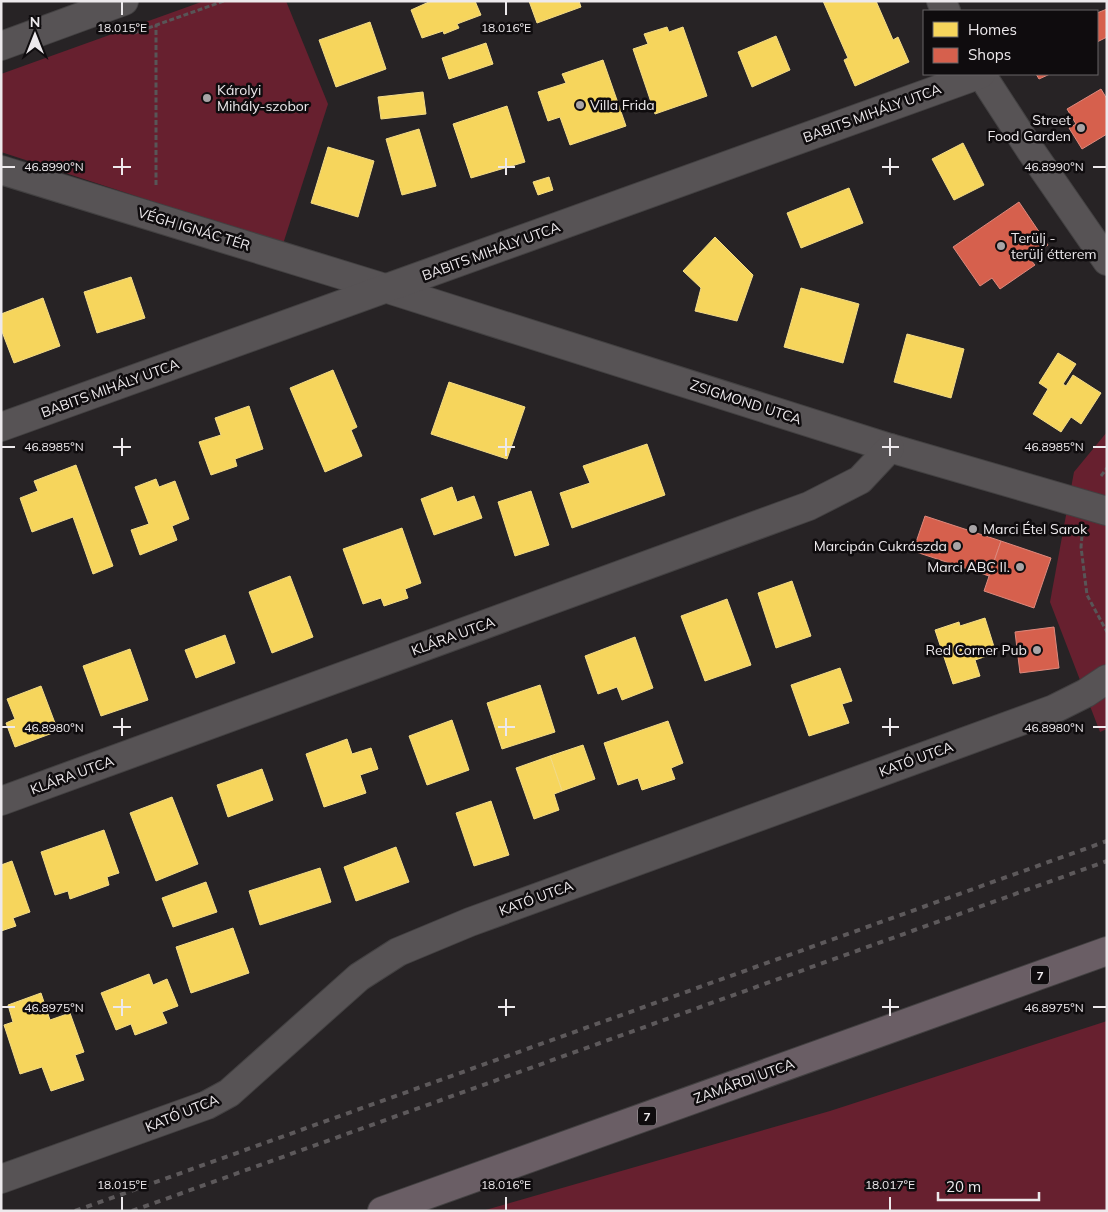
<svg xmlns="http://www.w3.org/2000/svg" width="1108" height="1212" font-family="Mulish,sans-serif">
  <rect width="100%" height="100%" fill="#272325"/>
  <g fill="#67202f">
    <polygon points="204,1 286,1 328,104 283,244 1,152 1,74"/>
    <polygon points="1107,432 1107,729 1100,732 1050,602 1074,472"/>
    <polygon points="1107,1021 1107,1211 482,1211 830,1111"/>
  </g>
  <g fill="#f6d55c" stroke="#f3db87">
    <polygon points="431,1 475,1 481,15 457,24 459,28 444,34 443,31 422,38 411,10"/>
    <polygon points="529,1 579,1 581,7 537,23"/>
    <polygon points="823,1 876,1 893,40 898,37 909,62 855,86 844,60 848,58"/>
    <polygon points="370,22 386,69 336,87 319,40"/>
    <polygon points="667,27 669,32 683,27 707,96 655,114 633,49 648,44 644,34"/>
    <polygon points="776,36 790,70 752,87 738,52"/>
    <polygon points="486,43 493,64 449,79 442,58"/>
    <polygon points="603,60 626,126 570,145 560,117 548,121 538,92 566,83 562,74"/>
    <polygon points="423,92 426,114 381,119 378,97"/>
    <polygon points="507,106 525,162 471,178 453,124"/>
    <polygon points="419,129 436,186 402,195 386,139"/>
    <polygon points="963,143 984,185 954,200 932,159"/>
    <polygon points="328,147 374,161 358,217 311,203"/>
    <polygon points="549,177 553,190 538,195 533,182"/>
    <polygon points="849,188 863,223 801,248 787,213"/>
    <polygon points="715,237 753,275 737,321 695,311 701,288 683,271"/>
    <polygon points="131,277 145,318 97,333 84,292"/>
    <polygon points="801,288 859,304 843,363 784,347"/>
    <polygon points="43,298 60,346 14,363 1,329 1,314"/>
    <polygon points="907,334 964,349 951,398 894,382"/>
    <polygon points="1058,353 1076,364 1063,384 1066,386 1073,375 1101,393 1081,424 1071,417 1061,432 1033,414 1048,389 1039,383"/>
    <polygon points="333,370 357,427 351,430 362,456 325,472 290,388"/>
    <polygon points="449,382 525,407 507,459 431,434"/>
    <polygon points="249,406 263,449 235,459 237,466 211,475 199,442 221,435 215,418"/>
    <polygon points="647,444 665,495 572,528 560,493 590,483 583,466"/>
    <polygon points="76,465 113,566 93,574 73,517 32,532 20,498 38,491 34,481"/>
    <polygon points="156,479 159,487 175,481 189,519 172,526 177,540 140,555 131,530 149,524 135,487"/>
    <polygon points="452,487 457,502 474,496 482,518 434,535 421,499"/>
    <polygon points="531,491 549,545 515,556 498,502"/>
    <polygon points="402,528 421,583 405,589 408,598 384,606 381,598 363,604 343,549"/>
    <polygon points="290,576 313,637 272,653 249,592"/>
    <polygon points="792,581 811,636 776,648 758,593"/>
    <polygon points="727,599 751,665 705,681 681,616"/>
    <polygon points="985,618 996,653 975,660 980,676 953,684 935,630 959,622 960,626"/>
    <polygon points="225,635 235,663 196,678 185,650"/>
    <polygon points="635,637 653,688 622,700 617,687 598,694 585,656"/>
    <polygon points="130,649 148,700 101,716 83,666"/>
    <polygon points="840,668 852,701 842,704 849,723 809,736 791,685"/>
    <polygon points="540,685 555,732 502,749 487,703"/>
    <polygon points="41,686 58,731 15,747 6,723 15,719 7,699"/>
    <polygon points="452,720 469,770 427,785 409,736"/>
    <polygon points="668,721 683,763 671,768 675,779 642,790 638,778 618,785 604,743"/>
    <polygon points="347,739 352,754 371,748 378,769 360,775 366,793 324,807 306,754"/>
    <polygon points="583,745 595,779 562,791 550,756"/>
    <polygon points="550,756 562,791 554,794 559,810 534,819 516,768"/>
    <polygon points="262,769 273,800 228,817 217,785"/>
    <polygon points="172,797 198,864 156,881 130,813"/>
    <polygon points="491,801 509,855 474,866 456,813"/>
    <polygon points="104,830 119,873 107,877 109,885 70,899 68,891 55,895 41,852"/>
    <polygon points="396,847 409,882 356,901 344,867"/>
    <polygon points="12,861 30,912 13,918 16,926 1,931 1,865"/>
    <polygon points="320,868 331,902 260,925 249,891"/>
    <polygon points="206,882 217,912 173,927 162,898"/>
    <polygon points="233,928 249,973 191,993 176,947"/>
    <polygon points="149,974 153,985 167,979 178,1006 162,1012 167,1023 135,1035 131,1024 116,1030 101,993"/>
    <polygon points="41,993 50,1020 70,1013 84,1052 75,1055 84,1080 51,1091 42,1067 20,1074 4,1025 13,1022 8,1005"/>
  </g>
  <g fill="#d6604d" stroke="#dd897d">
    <polygon points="1107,9 1107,37 1097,42 1097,13"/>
    <polygon points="1036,74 1050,74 1039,79"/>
    <polygon points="1101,89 1107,99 1107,134 1082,149 1069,128 1076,124 1067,109"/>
    <polygon points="1019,202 1048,245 1029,258 1035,265 1000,289 992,278 980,286 953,247"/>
    <polygon points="925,516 1001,541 989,576 913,551"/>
    <polygon points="1001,541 1051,558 1034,608 984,591"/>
    <polygon points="1054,627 1059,668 1020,673 1015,632"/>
  </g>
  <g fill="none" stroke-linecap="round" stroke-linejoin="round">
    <g stroke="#434142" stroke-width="30">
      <g id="street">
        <polyline points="941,1 946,11"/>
        <polyline points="1,46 124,1"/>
        <polyline points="981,74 1031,151 1107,261"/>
        <polyline points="1,170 388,289 890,448 1107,511"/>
        <polyline points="1,427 981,74"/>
        <polyline points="1,801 809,506 860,480 890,448"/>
        <polyline points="1,1179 207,1105 229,1093 359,977 398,952 470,922 1054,709 1086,693 1107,679"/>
      </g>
    </g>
    <g stroke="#434142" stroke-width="30">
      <polyline id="primary" points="382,1211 1107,951"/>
    </g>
    <g stroke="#585557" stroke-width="3" stroke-dasharray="5 2.5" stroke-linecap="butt">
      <polyline points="134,33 224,1"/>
      <polyline points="156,185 156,25"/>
      <polyline points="1101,476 1107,468"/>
      <polyline points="1082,536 1081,547 1087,595 1107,632"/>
    </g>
    <use href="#street" stroke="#575355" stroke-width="28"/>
    <use href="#primary" stroke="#6a5e65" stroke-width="28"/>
    <g stroke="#5d595b" stroke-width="4" stroke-dasharray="6 6" stroke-linecap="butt">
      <polyline points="75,1211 1107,841"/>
      <polyline points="132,1211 1107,861"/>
    </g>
  </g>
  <path fill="none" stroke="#ede9ec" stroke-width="2" d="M122 2V15M506 2V15M122 158V175M506 158V175M890 158V175M2 167H15M113 167H131M498 167H515M882 167H899M1093 167H1106M122 438V456M506 438V456M890 438V456M2 447H15M113 447H131M498 447H515M882 447H899M1093 447H1106M122 718V736M506 718V736M890 718V736M2 727H15M113 727H131M498 727H515M882 727H899M1093 727H1106M122 999V1016M506 999V1016M890 999V1016M2 1007H15M113 1007H131M498 1007H515M882 1007H899M1093 1007H1106M122 1197V1210M506 1197V1210M890 1197V1210"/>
  <g fill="#a8a4a6" stroke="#0f0c0e" stroke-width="2">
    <circle cx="207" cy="98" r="5"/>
    <circle cx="580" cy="105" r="5"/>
    <circle cx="1081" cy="128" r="5"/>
    <circle cx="1001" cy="246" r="5"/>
    <circle cx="973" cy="529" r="5"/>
    <circle cx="957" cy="546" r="5"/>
    <circle cx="1020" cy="567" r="5"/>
    <circle cx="1037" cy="650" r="5"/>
  </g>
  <g text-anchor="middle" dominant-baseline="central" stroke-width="5" stroke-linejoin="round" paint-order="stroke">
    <g fill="#0f0c0e" stroke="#aaa7a9" stroke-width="1">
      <rect x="1031" y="965.5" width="18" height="19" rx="4"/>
      <rect x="638" y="1106.5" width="18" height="19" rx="4"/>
    </g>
    <g font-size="12" font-weight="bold" fill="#ede9ec">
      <text x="1040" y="975">7</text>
      <text x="647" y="1116">7</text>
    </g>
    <g font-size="14" fill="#ede9ec" stroke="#0f0c0e" text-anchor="start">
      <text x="217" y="90">Károlyi<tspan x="217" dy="16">Mihály-szobor</tspan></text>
      <text x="590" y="105">Villa Frida</text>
      <text x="1071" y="120" text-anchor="end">Street<tspan x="1071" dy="16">Food Garden</tspan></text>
      <text x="1011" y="238">Terülj -<tspan x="1011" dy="16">terülj étterem</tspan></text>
      <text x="983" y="529">Marci Étel Sarok</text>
      <text x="947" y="546" text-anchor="end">Marcipán Cukrászda</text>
      <text x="1010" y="567" text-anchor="end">Marci ABC II.</text>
      <text x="1027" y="650" text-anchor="end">Red Corner Pub</text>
    </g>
    <g font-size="14" fill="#ede9ec" stroke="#0f0c0e">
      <text transform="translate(872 113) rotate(-20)">BABITS MIHÁLY UTCA</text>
      <text transform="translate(194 229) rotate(17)">VÉGH IGNÁC TÉR</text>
      <text transform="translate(491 251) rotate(-20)">BABITS MIHÁLY UTCA</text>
      <text transform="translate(110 388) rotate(-20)">BABITS MIHÁLY UTCA</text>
      <text transform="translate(746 402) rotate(18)">ZSIGMOND UTCA</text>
      <text transform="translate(453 636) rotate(-20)">KLÁRA UTCA</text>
      <text transform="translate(916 759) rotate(-20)">KATÓ UTCA</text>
      <text transform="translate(72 775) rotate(-20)">KLÁRA UTCA</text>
      <text transform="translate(536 898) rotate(-20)">KATÓ UTCA</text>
      <text transform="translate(744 1081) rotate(-20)">ZAMÁRDI UTCA</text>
      <text transform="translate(182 1113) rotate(-22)">KATÓ UTCA</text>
    </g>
  </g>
  <g font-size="12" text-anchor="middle" fill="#ede9ec" stroke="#0f0c0e" stroke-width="5" stroke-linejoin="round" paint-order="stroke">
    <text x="122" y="32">18.015°E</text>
    <text x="506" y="32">18.016°E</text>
    <text x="54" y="171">46.8990°N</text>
    <text x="1054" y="171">46.8990°N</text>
    <text x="54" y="451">46.8985°N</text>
    <text x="1054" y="451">46.8985°N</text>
    <text x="54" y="732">46.8980°N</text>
    <text x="1054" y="732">46.8980°N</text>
    <text x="54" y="1012">46.8975°N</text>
    <text x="1054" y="1012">46.8975°N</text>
    <text x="122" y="1189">18.015°E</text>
    <text x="506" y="1189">18.016°E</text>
    <text x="890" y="1189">18.017°E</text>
  </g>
  <rect width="1108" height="1212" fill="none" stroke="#ede9ec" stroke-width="5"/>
  <rect x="923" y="10" width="175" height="65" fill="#0f0c0e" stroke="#686467"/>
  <rect x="933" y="22" width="25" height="15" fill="#f6d55c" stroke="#686467"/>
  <text x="968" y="35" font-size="15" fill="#ede9ec">Homes</text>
  <rect x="933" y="48" width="25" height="15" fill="#d6604d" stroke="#686467"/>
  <text x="968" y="60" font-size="15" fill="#ede9ec">Shops</text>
  <g transform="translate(35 35)" stroke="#0f0c0e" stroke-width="4" paint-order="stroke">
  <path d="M0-4L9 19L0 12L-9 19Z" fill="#ede9ec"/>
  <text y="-8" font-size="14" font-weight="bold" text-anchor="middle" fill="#ede9ec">N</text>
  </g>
  <path d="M938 1192v8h101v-8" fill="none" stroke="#ede9ec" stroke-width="2.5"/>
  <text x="946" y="1192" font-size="15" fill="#ede9ec" stroke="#0f0c0e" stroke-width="4" paint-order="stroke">20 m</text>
</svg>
